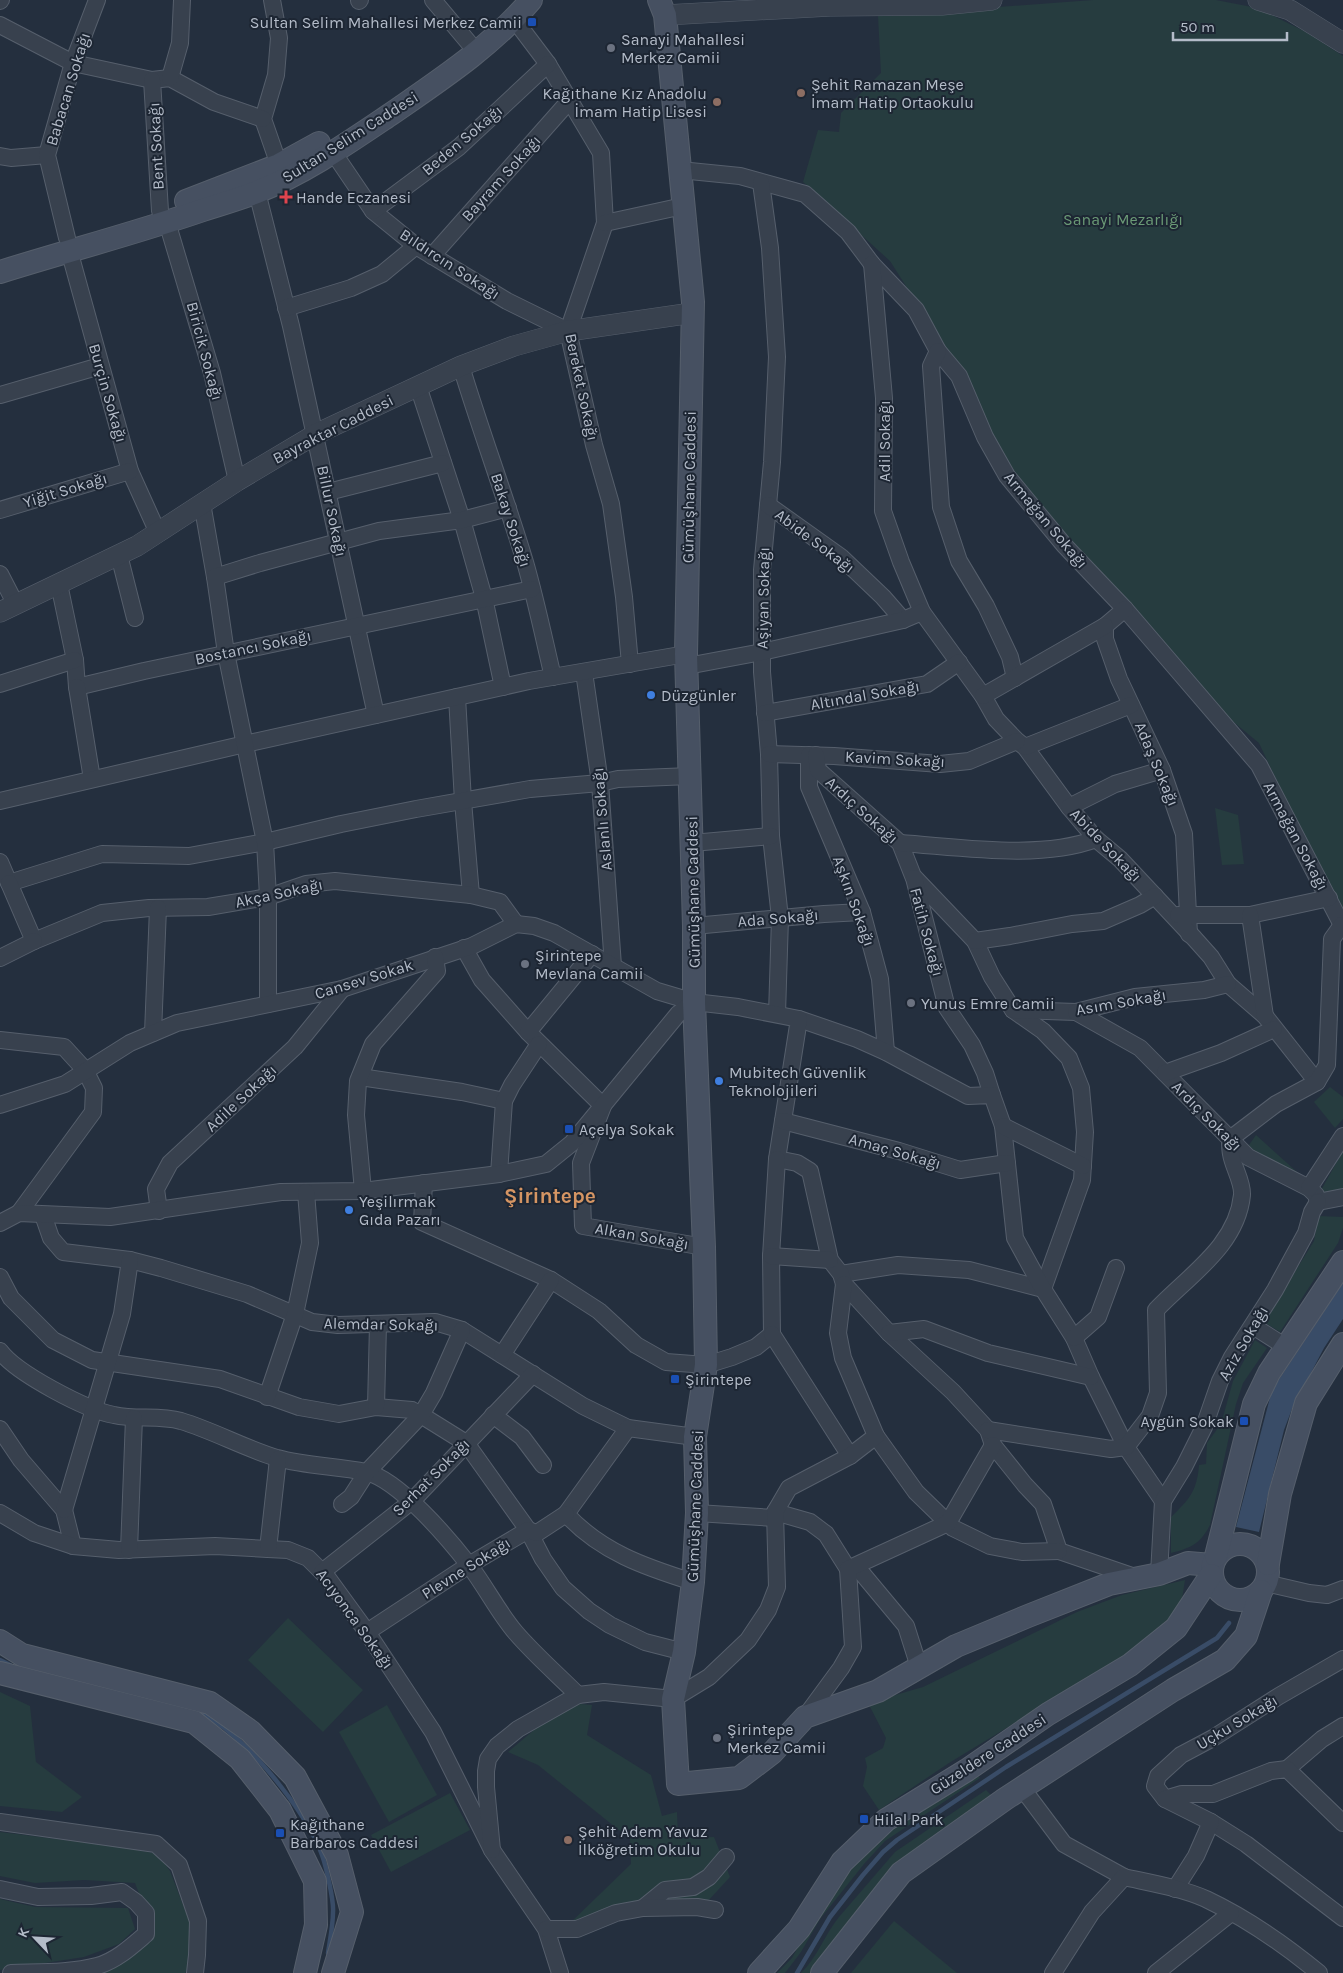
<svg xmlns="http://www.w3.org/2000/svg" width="1343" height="1973" font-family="Karla,sans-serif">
  <rect width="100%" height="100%" fill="#242f3e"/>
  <g fill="#263c3f">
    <polygon points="1093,0 1216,0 1257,8 1306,32 1343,56 1343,922 1259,743 1225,715 1006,476 948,352 890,261 803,182 818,130 839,132 841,113 881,73 878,16"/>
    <polygon points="1215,808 1238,815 1244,864 1222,865"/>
    <polygon points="1330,1087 1343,1097 1343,1119 1335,1128 1314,1102"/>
    <polygon points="1256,1135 1297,1172 1294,1176 1251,1150 1249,1145"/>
    <polygon points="1343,1151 1343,1191 1326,1194 1320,1192"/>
    <polygon points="1318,1216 1343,1217 1343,1228 1338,1243 1280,1332 1264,1322 1314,1241"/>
    <path d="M1255 1340 1267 1348 1243 1383 1236 1404 1210 1525C1200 1544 1191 1548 1171 1553V1517C1189 1500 1197 1491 1199 1465L1206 1464 1207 1443 1221 1424 1233 1381Z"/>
    <polygon points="1185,1580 1182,1599 1173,1616 1144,1644 949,1763 879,1810 863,1786 867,1767 865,1758 883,1748 886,1738 868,1703 923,1687 1077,1612 1122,1595"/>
    <polygon points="288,1618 363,1690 323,1732 248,1660"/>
    <polygon points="0,1692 30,1706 36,1762 82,1797 62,1812 0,1806"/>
    <polygon points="581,1704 592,1705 587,1735 651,1775 662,1816 677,1812 678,1838 714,1837 730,1877 706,1903 567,1926 631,1864 630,1839 538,1765 508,1752 560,1708 569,1705"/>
    <polygon points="387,1705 437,1795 389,1822 339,1732"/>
    <polygon points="975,1772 980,1778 885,1841 864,1864 820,1919 801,1952 785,1973 777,1973 792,1958 823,1902 836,1884 879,1837"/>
    <path d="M986 1790 991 1795 924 1842 898 1864 813 1970 810 1973H801C817 1958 825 1934 839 1917L895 1852Z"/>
    <polygon points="450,1793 470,1830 391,1872 371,1835"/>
    <polygon points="0,1832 122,1847 158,1854 170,1871 190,1923 188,1968 185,1973 76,1973 153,1931 135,1883 84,1880 35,1883 0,1876"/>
    <polygon points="0,1899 35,1907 128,1908 135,1929 119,1944 84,1957 0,1970"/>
    <polygon points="894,1921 957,1973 851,1973"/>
  </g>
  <polygon fill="#394c67" points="1343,1283 1343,1319 1324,1348 1292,1409 1284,1430 1259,1532 1236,1527 1272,1390"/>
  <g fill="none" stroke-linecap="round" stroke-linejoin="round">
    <g stroke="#394c67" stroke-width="4.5">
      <polyline points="0,1660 10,1665"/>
      <path d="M199 1713C241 1729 308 1813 322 1855 326 1866 334 1901 333 1912 333 1925 330 1940 328 1953"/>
      <polyline points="797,1973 830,1917 863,1875 883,1852 897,1840 1006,1767 1217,1638 1229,1623"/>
    </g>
    <g stroke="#565f6c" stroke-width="18">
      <g id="minor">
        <polyline points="272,0 279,38 276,75 263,119 279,165"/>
        <polyline points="433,0 469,43"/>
        <polyline points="0,1 1,0"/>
        <polyline points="359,1 360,0"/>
        <polyline points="514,19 548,64 601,153 605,223 568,331 594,445 611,504 624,597 630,664"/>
        <polyline points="0,25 73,63 152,80 170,78 214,102 263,119"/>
        <polyline points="170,78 180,43 182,0"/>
        <polyline points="152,80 160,211"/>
        <polyline points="333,152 373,211 416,246 507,301 568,331"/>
        <polyline points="0,156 11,158 47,155"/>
        <polyline points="680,170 740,176 805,194 848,232 872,264 916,310 938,351 959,376 985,437 1007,476 1064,545 1125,609 1259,765 1343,927"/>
        <polyline points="761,183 770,248 777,357 772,462 762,570 762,672 769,754 771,836 780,918 777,1014"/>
        <polyline points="257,192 291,326 376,715"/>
        <polyline points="373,211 459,147 548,64"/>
        <polyline points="167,222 212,373 237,481"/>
        <polyline points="605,223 683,206"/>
        <polyline points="67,238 47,155 73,63 97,0"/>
        <polyline points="69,250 130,471 158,533"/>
        <polyline points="432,256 570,100"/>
        <polyline points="872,264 884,398 883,511 901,562 922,612"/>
        <polyline points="286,308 351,288 382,274 416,246"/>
        <polyline points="938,351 931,366 941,507 959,561 986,606 1010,657 1015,678"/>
        <path d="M461 366C481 432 505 496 525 562 536 600 544 639 553 677"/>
        <polyline points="418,386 462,520 484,598 503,687"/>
        <polyline points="0,395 100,366"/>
        <polyline points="328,492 443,463"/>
        <polyline points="202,503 215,577"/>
        <polyline points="768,505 841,557 883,597 903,620"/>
        <polyline points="0,510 130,471"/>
        <polyline points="119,555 135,618"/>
        <polyline points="0,574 16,605"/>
        <polyline points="59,584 75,660 77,687 144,671 532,589"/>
        <polyline points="1125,609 1105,626 1105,639 1119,679 1162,770 1184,834 1189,934"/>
        <polyline points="687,666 762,652 903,620 922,612 983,696 996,719 1017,741 1025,747 1069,807 1096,839 1120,859 1194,938 1211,957 1228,984 1265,1016 1317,1082"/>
        <polyline points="584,672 600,783 613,966"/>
        <polyline points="0,684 75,660"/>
        <polyline points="77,687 92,779"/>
        <polyline points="983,696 1105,626"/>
        <polyline points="457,697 463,801 471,895"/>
        <polyline points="765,713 927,684 959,662"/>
        <polyline points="1025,747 1131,705"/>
        <polyline points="769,754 834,756 940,764 969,761 1017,741"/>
        <polyline points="809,755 809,787 862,912 880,979 886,1052"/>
        <polyline points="816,755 818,770 900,843 913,876 975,941 992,977 1013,1010 1043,1031 1069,1058 1081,1088 1085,1132 1082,1180 1043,1289 969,1270 898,1265 841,1274"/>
        <polyline points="0,801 245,744 529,681 686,654"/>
        <polyline points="1069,807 1115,784 1162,770"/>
        <polyline points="692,843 771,836"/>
        <path d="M900 843C960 847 1040 860 1096 839"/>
        <polyline points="0,862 9,883 102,854 189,856 265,842 341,824 416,809 530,789 600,783 618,779 690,776"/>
        <polyline points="914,878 947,1008 972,1045 985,1073 992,1095"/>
        <polyline points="9,883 34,941 102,913 149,908 208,907 268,897 306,884 335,881 471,895 500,902 516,924"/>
        <polyline points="1178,915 1250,915 1329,898"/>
        <polyline points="1250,915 1265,1016"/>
        <polyline points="694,926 824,914 862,912"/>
        <polyline points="975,941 1010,936 1072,924 1103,921 1140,905 1155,896"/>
        <polyline points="464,948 482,980 528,1032 603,1106 581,1163 583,1226 704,1247"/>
        <polyline points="0,958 34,941"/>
        <polyline points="268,1004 268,897 265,842 226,653 215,577 260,563 379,531 462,520 508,508"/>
        <polyline points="1013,1010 1076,1012 1135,997 1204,990 1228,984"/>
        <polyline points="1076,1012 1140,1048 1248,1157 1309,1188 1316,1195 1318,1202"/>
        <polyline points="799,1019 857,1039 886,1052 968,1096 992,1095 1003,1126 1015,1238 1043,1289 1074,1338 1091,1377 1126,1447 1163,1501"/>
        <polyline points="528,1032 592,954"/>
        <polyline points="153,1033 158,908"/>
        <polyline points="0,1040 64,1047 85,1070 94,1088 93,1112 19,1213"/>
        <polyline points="1165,1073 1221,1053 1274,1029"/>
        <polyline points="360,1077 462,1092 504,1101"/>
        <polyline points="0,1105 65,1084 130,1043 177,1023 342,989 472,946 516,924 534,926 554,933 657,991 694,1002 738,1007 799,1019 777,1159 797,1163 810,1171 830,1260 841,1274 844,1284 889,1333 953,1392 988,1430 993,1445 1025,1485 1043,1504 1059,1551 1138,1578"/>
        <polyline points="783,1121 899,1151 960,1170 1007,1163"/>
        <polyline points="1003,1126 1083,1166"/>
        <polyline points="499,1174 504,1101 512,1085 539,1044"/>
        <polyline points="424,1183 422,1222 551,1280 599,1311 636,1345 666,1362 706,1365 732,1357 756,1347 772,1334 771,1256 777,1159"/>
        <polyline points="1309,1188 1343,1136"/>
        <polyline points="363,1191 356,1115 358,1081 373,1044 437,971 435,957"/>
        <polyline points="1318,1202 1343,1197"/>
        <polyline points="159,1211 156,1189 170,1163 295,1047 342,989"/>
        <polyline points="43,1215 51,1238 63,1252 130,1260 161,1268 247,1294 312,1322 338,1325 435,1322 462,1330 583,1406 628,1428 695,1437"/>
        <polyline points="0,1223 19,1213 110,1217 281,1192 363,1191 499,1174 546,1164 572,1143 678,1014 694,1002"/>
        <polyline points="771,1256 830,1260"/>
        <polyline points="0,1277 11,1298 53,1340 92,1360 220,1379 299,1407 339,1414 376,1407 412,1410 421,1415 466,1443 528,1530 543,1559 563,1588 589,1611 610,1625 645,1642 684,1652"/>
        <polyline points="1253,1326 1286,1347"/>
        <polyline points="889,1333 924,1329 988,1353 1091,1377"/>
        <polyline points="772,1334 850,1456"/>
        <polyline points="1074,1338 1098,1317 1116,1268"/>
        <path d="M0 1351C16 1373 86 1410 114 1415 136 1420 159 1415 181 1421 214 1431 244 1448 277 1458 306 1466 337 1466 366 1472 399 1480 448 1538 469 1565 486 1587 498 1612 516 1633 535 1655 558 1675 578 1695"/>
        <polyline points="502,1355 551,1280"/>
        <polyline points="267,1397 295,1314 310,1243 306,1192"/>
        <polyline points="376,1407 378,1324"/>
        <polyline points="493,1415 522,1437 543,1465"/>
        <path d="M628 1428 566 1514C601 1552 645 1567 693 1582"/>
        <polyline points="0,1429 21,1460 64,1510 73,1546"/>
        <path d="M988 1430 1111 1449 1126 1447 1150 1416 1158 1393 1156 1310C1188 1276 1237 1246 1242 1195 1243 1182 1233 1167 1231 1154 1230 1149 1230 1144 1230 1139L1276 1104 1317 1082 1327 1065 1332 939 1342 925"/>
        <polyline points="876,1436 916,1492 953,1528 990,1546 1022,1552 1059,1551"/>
        <polyline points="342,1504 351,1497 367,1472 421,1415 434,1393 462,1330"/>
        <polyline points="64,1510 122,1314 130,1260"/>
        <polyline points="775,1512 810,1522 826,1534 848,1569"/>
        <polyline points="0,1513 34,1533 73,1546 119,1550 215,1546 268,1549 288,1550 308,1558 327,1577 367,1632 433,1732 492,1850 546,1929 560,1973"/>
        <polyline points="697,1513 775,1518"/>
        <polyline points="268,1549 278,1459"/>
        <polyline points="129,1550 134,1418"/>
        <polyline points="856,1566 906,1626 919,1667"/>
        <polyline points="322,1572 412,1501 533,1374"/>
        <polyline points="1159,1574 1163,1501 1184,1467 1204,1427 1220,1381 1232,1357 1275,1290 1306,1233 1312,1212 1318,1202"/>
        <polyline points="1266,1583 1309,1593 1327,1595 1343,1589"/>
        <polyline points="367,1632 469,1565 528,1530 537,1533 566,1514"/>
        <polyline points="805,1717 841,1668 853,1647 848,1569 948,1523 993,1445"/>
        <polyline points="1287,1769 1322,1739 1343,1726"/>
        <polyline points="1022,1788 1064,1844 1124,1877"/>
        <polyline points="1165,1799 1155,1786 1158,1776 1181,1755 1213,1738 1279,1696 1343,1659"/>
        <polyline points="0,1822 156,1844 179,1865 198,1921 197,1955 195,1973"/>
        <polyline points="1211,1822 1246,1844 1343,1918"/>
        <polyline points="492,1850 486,1787 486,1771 488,1759 497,1746 518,1729 578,1695 604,1692 673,1699 709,1677 748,1640 768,1610 777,1587 775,1512 789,1488 850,1456 876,1436 843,1358 838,1333 844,1284"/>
        <path d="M0 1889 38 1897 91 1896 122 1892 136 1902 146 1913V1934C132 1946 116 1961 97 1966 71 1973 38 1972 11 1973"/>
        <polyline points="1175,1889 1196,1856 1211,1822 1165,1799 1182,1794 1213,1794 1271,1771 1287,1769 1343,1823"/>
        <polyline points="643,1908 665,1890 693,1887 709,1877 726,1857"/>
        <polyline points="546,1929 577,1929 616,1913 643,1908 697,1907 715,1910"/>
        <path d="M1053 1973 1092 1912 1124 1877C1151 1883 1181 1888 1206 1899 1246 1918 1285 1945 1319 1973"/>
        <polyline points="1156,1973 1231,1913"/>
      </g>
    </g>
    <g stroke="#565f6c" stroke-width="21">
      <g id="tertiary">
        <polyline points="1258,0 1290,10 1343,43"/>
        <polyline points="665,15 830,6 942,5 992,0"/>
        <polyline points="0,612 137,546 237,481 316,434 461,366 514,346 568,331 692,313"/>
      </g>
    </g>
    <g stroke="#565f6c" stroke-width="24">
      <g id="secondary">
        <polyline points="659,0 665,15 693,302 686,654 694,926 694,1002 704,1247 706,1365 695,1437 697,1513 693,1582 684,1652 673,1699 678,1784 739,1778 772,1753 805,1717 878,1691 956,1646 1028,1616 1109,1584 1159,1574 1188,1563 1212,1565"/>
        <polyline points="186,201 279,165 319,143"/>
        <path d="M0 272C67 251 136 233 203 210 221 204 239 199 257 192 305 173 348 143 391 114 440 80 492 46 531 0"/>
        <circle cx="1240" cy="1572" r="28"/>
        <polyline points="1216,1556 1254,1404 1269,1373 1343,1262"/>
        <polyline points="1268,1564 1280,1494 1306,1403 1343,1344"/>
        <polyline points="0,1641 22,1655 210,1703 250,1731 295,1777 337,1855 352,1912 333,1973"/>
        <polyline points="0,1673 194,1722 240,1759 280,1810 315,1881 316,1925 305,1973"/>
        <polyline points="759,1973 799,1929 842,1862 886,1820 967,1770 1048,1714 1130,1665 1176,1628 1211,1575"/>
        <polyline points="822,1973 901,1873 1005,1799 1173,1690 1225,1660 1246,1636 1261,1591"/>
      </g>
    </g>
    <use href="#minor" stroke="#38414e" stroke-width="16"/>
    <use href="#tertiary" stroke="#38414e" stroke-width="20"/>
    <use href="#secondary" stroke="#465061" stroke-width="22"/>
  </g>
  <g fill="#1a4fb4" stroke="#1d2633" stroke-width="2">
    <rect x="527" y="17" width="10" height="10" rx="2.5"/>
    <rect x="564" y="1124" width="10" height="10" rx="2.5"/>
    <rect x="670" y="1374" width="10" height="10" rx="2.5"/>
    <rect x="1239" y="1416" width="10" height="10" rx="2.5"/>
    <rect x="859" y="1814" width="10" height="10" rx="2.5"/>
    <rect x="275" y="1828" width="10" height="10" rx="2.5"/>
  </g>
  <g fill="#6b7280" stroke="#1d2633" stroke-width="2">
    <circle cx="611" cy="48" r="5"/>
    <circle cx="525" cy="964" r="5"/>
    <circle cx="911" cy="1003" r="5"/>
    <circle cx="717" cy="1738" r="5"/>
  </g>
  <g fill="#8d6e63" stroke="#1d2633" stroke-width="2">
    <circle cx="801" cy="93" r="5"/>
    <circle cx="717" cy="102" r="5"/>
    <circle cx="568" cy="1840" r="5"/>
  </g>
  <path fill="#e0444e" stroke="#1d2633" stroke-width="2" d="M283.5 189.5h5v5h5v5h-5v5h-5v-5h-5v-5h5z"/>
  <g fill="#3f7fe0" stroke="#1d2633" stroke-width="2">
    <circle cx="651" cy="695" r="5"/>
    <circle cx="719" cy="1081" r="5"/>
    <circle cx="349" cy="1210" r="5"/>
  </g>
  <g text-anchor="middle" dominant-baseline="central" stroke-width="4" stroke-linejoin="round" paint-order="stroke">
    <g font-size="16" fill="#b4bcc9" stroke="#1d2633" text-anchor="start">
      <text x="522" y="22" text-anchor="end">Sultan Selim Mahallesi Merkez Camii</text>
      <text x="621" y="39">Sanayi Mahallesi<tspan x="621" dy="18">Merkez Camii</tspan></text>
      <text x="811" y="84">Şehit Ramazan Meşe<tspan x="811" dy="18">İmam Hatip Ortaokulu</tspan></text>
      <text x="707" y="93" text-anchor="end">Kağıthane Kız Anadolu<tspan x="707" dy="18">İmam Hatip Lisesi</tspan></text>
      <text x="296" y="197">Hande Eczanesi</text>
      <text x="661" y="695">Düzgünler</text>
      <text x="535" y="955">Şirintepe<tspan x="535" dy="18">Mevlana Camii</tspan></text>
      <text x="921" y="1003">Yunus Emre Camii</text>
      <text x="729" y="1072">Mubitech Güvenlik<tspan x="729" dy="18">Teknolojileri</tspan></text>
      <text x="579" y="1129">Açelya Sokak</text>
      <text x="359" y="1201">Yeşilırmak<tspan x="359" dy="18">Gıda Pazarı</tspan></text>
      <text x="685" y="1379">Şirintepe</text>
      <text x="1234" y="1421" text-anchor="end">Aygün Sokak</text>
      <text x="727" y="1729">Şirintepe<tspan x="727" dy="18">Merkez Camii</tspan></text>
      <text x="874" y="1819">Hilal Park</text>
      <text x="290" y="1824">Kağıthane<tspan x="290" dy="18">Barbaros Caddesi</tspan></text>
      <text x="578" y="1831">Şehit Adem Yavuz<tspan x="578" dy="18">İlköğretim Okulu</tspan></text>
    </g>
    <g font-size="16" fill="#b4bcc9" stroke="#1d2633">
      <text transform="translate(68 89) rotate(-73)">Babacan Sokağı</text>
      <text transform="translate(350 137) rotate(-32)">Sultan Selim Caddesi</text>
      <text transform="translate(462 140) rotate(-40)">Beden Sokağı</text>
      <text transform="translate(156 146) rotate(-93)">Bent Sokağı</text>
      <text transform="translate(501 178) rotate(-48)">Bayram Sokağı</text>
      <text transform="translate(450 264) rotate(33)">Bıldırcın Sokağı</text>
      <text transform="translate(205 351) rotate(75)">Biricik Sokağı</text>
      <text transform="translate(582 387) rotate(78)">Bereket Sokağı</text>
      <text transform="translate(108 393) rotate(74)">Burçin Sokağı</text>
      <text transform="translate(333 429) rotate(-27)">Bayraktar Caddesi</text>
      <text transform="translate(884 441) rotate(-90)">Adil Sokağı</text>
      <text transform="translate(689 487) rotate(-89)">Gümüşhane Caddesi</text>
      <text transform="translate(65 490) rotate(-17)">Yiğit Sokağı</text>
      <text transform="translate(332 511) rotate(78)">Billur Sokağı</text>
      <text transform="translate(511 520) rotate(72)">Bakay Sokağı</text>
      <text transform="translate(1046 520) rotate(50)">Armağan Sokağı</text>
      <text transform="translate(815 541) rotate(37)">Abide Sokağı</text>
      <text transform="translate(763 598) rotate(-89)">Aşiyan Sokağı</text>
      <text transform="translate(253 647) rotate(-12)">Bostancı Sokağı</text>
      <text transform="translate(865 695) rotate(-10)">Altındal Sokağı</text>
      <text transform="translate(895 759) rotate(3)">Kavim Sokağı</text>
      <text transform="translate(1157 764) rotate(67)">Adaş Sokağı</text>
      <text transform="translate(862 810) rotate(42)">Ardıç Sokağı</text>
      <text transform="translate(602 819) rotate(-95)">Aslanlı Sokağı</text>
      <text transform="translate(1296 836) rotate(62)">Armağan Sokağı</text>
      <text transform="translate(1106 845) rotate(46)">Abide Sokağı</text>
      <text transform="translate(693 892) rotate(-91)">Gümüşhane Caddesi</text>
      <text transform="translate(279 893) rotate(-12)">Akça Sokağı</text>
      <text transform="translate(854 901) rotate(70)">Aşkın Sokağı</text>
      <text transform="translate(778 918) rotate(-5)">Ada Sokağı</text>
      <text transform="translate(927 932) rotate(75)">Fatih Sokağı</text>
      <text transform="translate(364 979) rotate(-17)">Cansev Sokak</text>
      <text transform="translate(1121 1002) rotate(-10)">Asım Sokağı</text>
      <text transform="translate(241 1098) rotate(-43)">Adile Sokağı</text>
      <text transform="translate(1207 1116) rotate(45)">Ardıç Sokağı</text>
      <text transform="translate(895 1151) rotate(16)">Amaç Sokağı</text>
      <text transform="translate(642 1236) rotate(10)">Alkan Sokağı</text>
      <text transform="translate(381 1324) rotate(1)">Alemdar Sokağı</text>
      <text transform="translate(1243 1343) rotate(-60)">Aziz Sokağı</text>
      <text transform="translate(431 1477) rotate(-45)">Serhat Sokağı</text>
      <text transform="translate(695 1506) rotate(-88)">Gümüşhane Caddesi</text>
      <text transform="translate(466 1568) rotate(-32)">Plevne Sokağı</text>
      <text transform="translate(355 1619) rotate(54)">Acıyonca Sokağı</text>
      <text transform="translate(1237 1722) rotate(-31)">Uçku Sokağı</text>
      <text transform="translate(988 1754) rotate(-33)">Güzeldere Caddesi</text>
    </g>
    <g font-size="16" fill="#6b9a76" stroke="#1d2633">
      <text x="1123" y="219">Sanayi Mezarlığı</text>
    </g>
    <g font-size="21" font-weight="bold" fill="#d59563" stroke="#1d2633">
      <text x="550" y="1196">Şirintepe</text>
    </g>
  </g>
  <g transform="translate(35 1938) rotate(295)" stroke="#1d2633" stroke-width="4" paint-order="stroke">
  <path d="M0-4L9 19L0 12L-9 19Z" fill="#b4bcc9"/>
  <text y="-8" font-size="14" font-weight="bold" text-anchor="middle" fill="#b4bcc9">K</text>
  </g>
  <path d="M1173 32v8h114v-8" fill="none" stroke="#b4bcc9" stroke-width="2.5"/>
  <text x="1180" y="32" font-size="15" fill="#b4bcc9" stroke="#1d2633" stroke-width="4" paint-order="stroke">50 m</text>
</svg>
